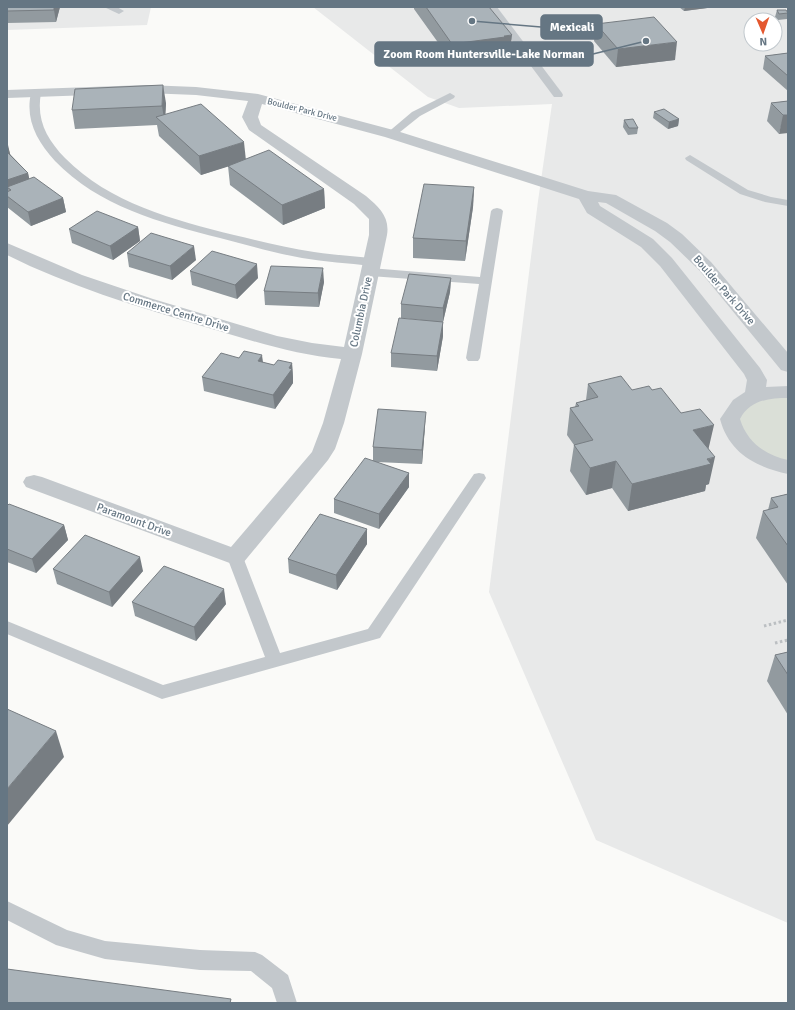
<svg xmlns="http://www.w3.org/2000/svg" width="795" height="1010" font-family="Signika,sans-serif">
  <rect width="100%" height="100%" fill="#fafaf8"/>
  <g fill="#e8e9e9" fill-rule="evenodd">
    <polygon points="7,7 151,7 147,25 7,30"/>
    <path d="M313 7H788V923L596 840 489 592 538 201 552 104 459 108 428 97ZM751 20H775V44H751Z"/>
  </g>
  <polygon fill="#dadfd7" points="788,392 788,467 749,451 733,413 741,402"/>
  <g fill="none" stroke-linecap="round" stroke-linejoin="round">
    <g stroke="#bbbfc2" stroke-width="3" stroke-dasharray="2.5 2.5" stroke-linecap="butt">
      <polyline points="764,626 788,620"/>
      <polyline points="775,643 788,640"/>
    </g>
    <g fill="#c3c8cc" fill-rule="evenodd">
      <polygon points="104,7 117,7 124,11 119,14"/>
      <polygon points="487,7 497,7 562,93 563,95 562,97 554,97"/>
      <path d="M36 90 41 93C36 120 47 139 65 158 109 203 174 220 234 235 260 241 287 248 314 252 333 255 352 256 371 258L375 259 377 262 375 265 371 266C348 263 325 262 302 258 274 253 247 245 220 238 161 223 98 206 55 161 37 141 25 120 31 93Z"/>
      <polygon points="450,93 455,96 454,98 420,116 395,136 391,137 386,134 412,112"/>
      <polygon points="690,155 748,190 771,197 788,200 788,206 765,202 740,194 686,160 685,158"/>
      <polygon points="497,208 501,209 503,211 480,358 478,361 468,361 466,358 479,284 370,276 366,275 364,272 366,269 370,268 480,277 491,211 493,209"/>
      <polygon points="479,473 484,474 486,478 380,638 162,699 7,634 7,621 163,685 265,657 227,557 229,553 235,551 241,553 243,557 280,653 368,629 474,474"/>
      <polygon points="7,901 67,930 105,941 200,950 255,952 262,955 288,975 297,1003 277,1003 272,988 251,971 200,970 105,959 56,945 7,920"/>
    </g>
    <path fill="#c3c8cc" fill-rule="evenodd" d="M146 85 196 87 258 94 397 131 588 191 616 195 667 223 682 234 711 262 788 353V372L781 370 699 270 670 242 655 231 606 203 598 202 600 206 653 239 672 258 760 368 767 380 766 387 788 386V398C769 398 750 400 740 419 747 442 765 455 788 460V474C756 467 729 453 720 419L733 400 745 392 747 380 744 374 660 266 641 247 587 213 579 199 385 137 262 104 258 117 261 125 366 196C379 207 390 217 387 235L362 354 344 423 335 449 328 460 243 563 235 565 26 487 23 482 26 477 34 475 42 477 231 547 312 452 323 423 341 359C293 355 247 339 202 326 135 306 69 286 7 255V243L82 275 153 299 277 336 312 343 344 347 369 235V219L354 204 249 130 242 117 248 101 196 95 146 93 7 98V90Z"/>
  </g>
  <g fill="#929a9f">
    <polygon points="7,7 60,7 56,22 7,23"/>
    <polygon points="414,7 489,7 510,53 504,54 504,55 452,62 414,9"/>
    <polygon points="679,7 715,7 684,11"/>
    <polygon points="777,10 788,12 787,19 778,20 775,17"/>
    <polygon points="596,24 675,60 616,67 594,41"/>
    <polygon points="788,53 788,91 763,69 765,56"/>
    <polygon points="788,101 779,134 767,121 771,103"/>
    <polygon points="166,103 165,114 246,159 324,189 325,208 283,225 230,185 228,166 201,175 159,136 157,125 75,129 72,110"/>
    <polygon points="654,112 679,119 678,126 668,129 653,118"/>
    <polygon points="624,120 638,128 637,134 628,135 623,127"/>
    <polygon points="7,144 10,154 28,173 29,179 63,198 66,212 31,226 7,207"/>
    <polygon points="474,187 473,207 465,261 413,258 413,238"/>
    <polygon points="138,227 140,241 113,260 72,243 69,229"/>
    <polygon points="127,253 196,260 172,280 129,267"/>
    <polygon points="190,271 258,278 237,299 192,285"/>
    <polygon points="451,278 450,292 443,322 443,336 437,371 391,367 391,353 421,320 401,318 401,304"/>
    <polygon points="324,282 319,307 265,305 264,291"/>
    <polygon points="239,358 274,365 292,363 293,378 293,383 275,409 204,391 202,377"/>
    <polygon points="588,384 632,390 652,390 708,449 709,484 706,485 705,491 628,511 612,488 586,495 570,471 574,445 567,435 570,408 575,407 576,403 586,400"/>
    <polygon points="425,426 422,464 376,462 409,473 409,487 379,529 334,513 334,499 373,461 373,447"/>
    <polygon points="788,494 788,585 756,538 763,511 768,510 771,498"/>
    <polygon points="7,506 64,525 68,540 36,573 7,562"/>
    <polygon points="367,529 367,544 337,590 289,573 288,559"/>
    <polygon points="53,569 143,571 112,607 57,584"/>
    <polygon points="132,602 226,604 196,641 135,616"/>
    <polygon points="788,652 788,715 767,681 775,655"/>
  </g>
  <g fill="#777d82">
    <polygon points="54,7 60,7 56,22 54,10"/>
    <polygon points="685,7 715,7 684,11"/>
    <polygon points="512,35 510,53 504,54 504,55 452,62 452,44"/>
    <polygon points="677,42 675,60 616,67 618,49"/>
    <polygon points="163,85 166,103 165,125 162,106"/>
    <polygon points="783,115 788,115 788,133 779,134"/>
    <polygon points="679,119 678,126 668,129 669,122"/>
    <polygon points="244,142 246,161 201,175 199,156"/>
    <polygon points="7,145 8,145 11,158 7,159"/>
    <polygon points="28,173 31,187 11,190 7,188 7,180"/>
    <polygon points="474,187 473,207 465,261 466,241"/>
    <polygon points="324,189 325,208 283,225 282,205"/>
    <polygon points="63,198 66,212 31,226 28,212"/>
    <polygon points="138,227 140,241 113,260 110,246"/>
    <polygon points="194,246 196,260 172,280 170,266"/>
    <polygon points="257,264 258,278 237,299 235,285"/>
    <polygon points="323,268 324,282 319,307 318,293"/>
    <polygon points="451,278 450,292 443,322 443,308"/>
    <polygon points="443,322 443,336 437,371 437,356"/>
    <polygon points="262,355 264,370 258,361"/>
    <polygon points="292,363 293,378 293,383 275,409 273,395 289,368"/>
    <polygon points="426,412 425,426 422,464 422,450"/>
    <polygon points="714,425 708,451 693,430"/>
    <polygon points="715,457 709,484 706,485 705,491 628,511 632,484"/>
    <polygon points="616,461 612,488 586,495 590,468"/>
    <polygon points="409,473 409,487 379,529 379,514"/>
    <polygon points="64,525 68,540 36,573 32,559"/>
    <polygon points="367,529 367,544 337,590 336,575"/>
    <polygon points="140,557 143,571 112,607 109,592"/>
    <polygon points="224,589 226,604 196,641 194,627"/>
    <polygon points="56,731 64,757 7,826 7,789"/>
  </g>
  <g fill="#aab3b9" stroke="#777d82">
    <polygon points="7,7 54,7 54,10 7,11"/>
    <polygon points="426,7 489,7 512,35 504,36 505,37 452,44"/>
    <polygon points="777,10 786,10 788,13 779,14"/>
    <polygon points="654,17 677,42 618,49 596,24"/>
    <polygon points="788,53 788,76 765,56"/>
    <polygon points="163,85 162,106 72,110 75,89"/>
    <polygon points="788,101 788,115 783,115 771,103"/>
    <polygon points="201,104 244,142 199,156 156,117"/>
    <polygon points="664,109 679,119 669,122 654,112"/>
    <polygon points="633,119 638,128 629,128 624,120"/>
    <polygon points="269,150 324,189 282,205 228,166"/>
    <polygon points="7,152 28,173 7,180"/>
    <polygon points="34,177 63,198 28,212 7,196 7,192 11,190 7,187"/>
    <polygon points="424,184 474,187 466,241 413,238"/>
    <polygon points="97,211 138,227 110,246 69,229"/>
    <polygon points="151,233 194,246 170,266 127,253"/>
    <polygon points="212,251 257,264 235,285 190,271"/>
    <polygon points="271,266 323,268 318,293 264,291"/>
    <polygon points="409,274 451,278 443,308 401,304"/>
    <polygon points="399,318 443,322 437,356 391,353"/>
    <polygon points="244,351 262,355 258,361 274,365 278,360 292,363 289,368 292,369 273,395 202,377 221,353 239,358"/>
    <polygon points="621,376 632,390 649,386 652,390 661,388 681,413 700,409 714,425 693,430 715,457 707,459 711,464 632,484 616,461 590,468 574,445 593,440 570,408 579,406 576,403 598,397 588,384"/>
    <polygon points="378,409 426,412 422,450 373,447"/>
    <polygon points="365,458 409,473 379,514 334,499"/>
    <polygon points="788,494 788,546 763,511 778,507 771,498"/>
    <polygon points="9,504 64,525 32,559 7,549 7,506"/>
    <polygon points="320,514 367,529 336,575 288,559"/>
    <polygon points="85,535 140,557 109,592 53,569"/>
    <polygon points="164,566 224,589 194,627 132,602"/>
    <polygon points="788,652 788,675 775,655"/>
    <polygon points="7,709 56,731 7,789"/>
    <polygon points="7,969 231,999 230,1003 7,1003"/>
  </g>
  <g text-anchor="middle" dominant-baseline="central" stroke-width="4" stroke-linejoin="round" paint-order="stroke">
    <g font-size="9" fill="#657683" stroke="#fff">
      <text transform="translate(302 110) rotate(14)">Boulder Park Drive</text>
    </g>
    <g font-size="11" fill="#657683" stroke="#fff">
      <text transform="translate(724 290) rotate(49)">Boulder Park Drive</text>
      <text transform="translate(176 312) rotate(17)">Commerce Centre Drive</text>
      <text transform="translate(361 312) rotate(-78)">Columbia Drive</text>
      <text transform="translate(134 520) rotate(20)">Paramount Drive</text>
    </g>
  </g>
  <path fill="none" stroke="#657683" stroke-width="1.5" d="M472 21L541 27M646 41L593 54"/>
  <g fill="#657683" stroke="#fff" stroke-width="1.5">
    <circle cx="472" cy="21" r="4"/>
    <circle cx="646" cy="41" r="4"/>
  </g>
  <g fill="#657683" stroke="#657683" stroke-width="1.5">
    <rect x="541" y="15" width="61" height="24" rx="4"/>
    <rect x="375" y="42" width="218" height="24" rx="4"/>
  </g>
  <g font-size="12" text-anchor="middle" font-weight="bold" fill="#fff">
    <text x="572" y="31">Mexicali</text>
    <text x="484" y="58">Zoom Room Huntersville-Lake Norman</text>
  </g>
  <rect width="795" height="1010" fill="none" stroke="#657683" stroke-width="16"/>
  <g transform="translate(763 32) rotate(178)"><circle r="19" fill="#ffffff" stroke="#c1c8cd"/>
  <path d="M0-3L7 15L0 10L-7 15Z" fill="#e4572e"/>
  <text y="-6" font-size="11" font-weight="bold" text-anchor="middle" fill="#657683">N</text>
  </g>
</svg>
